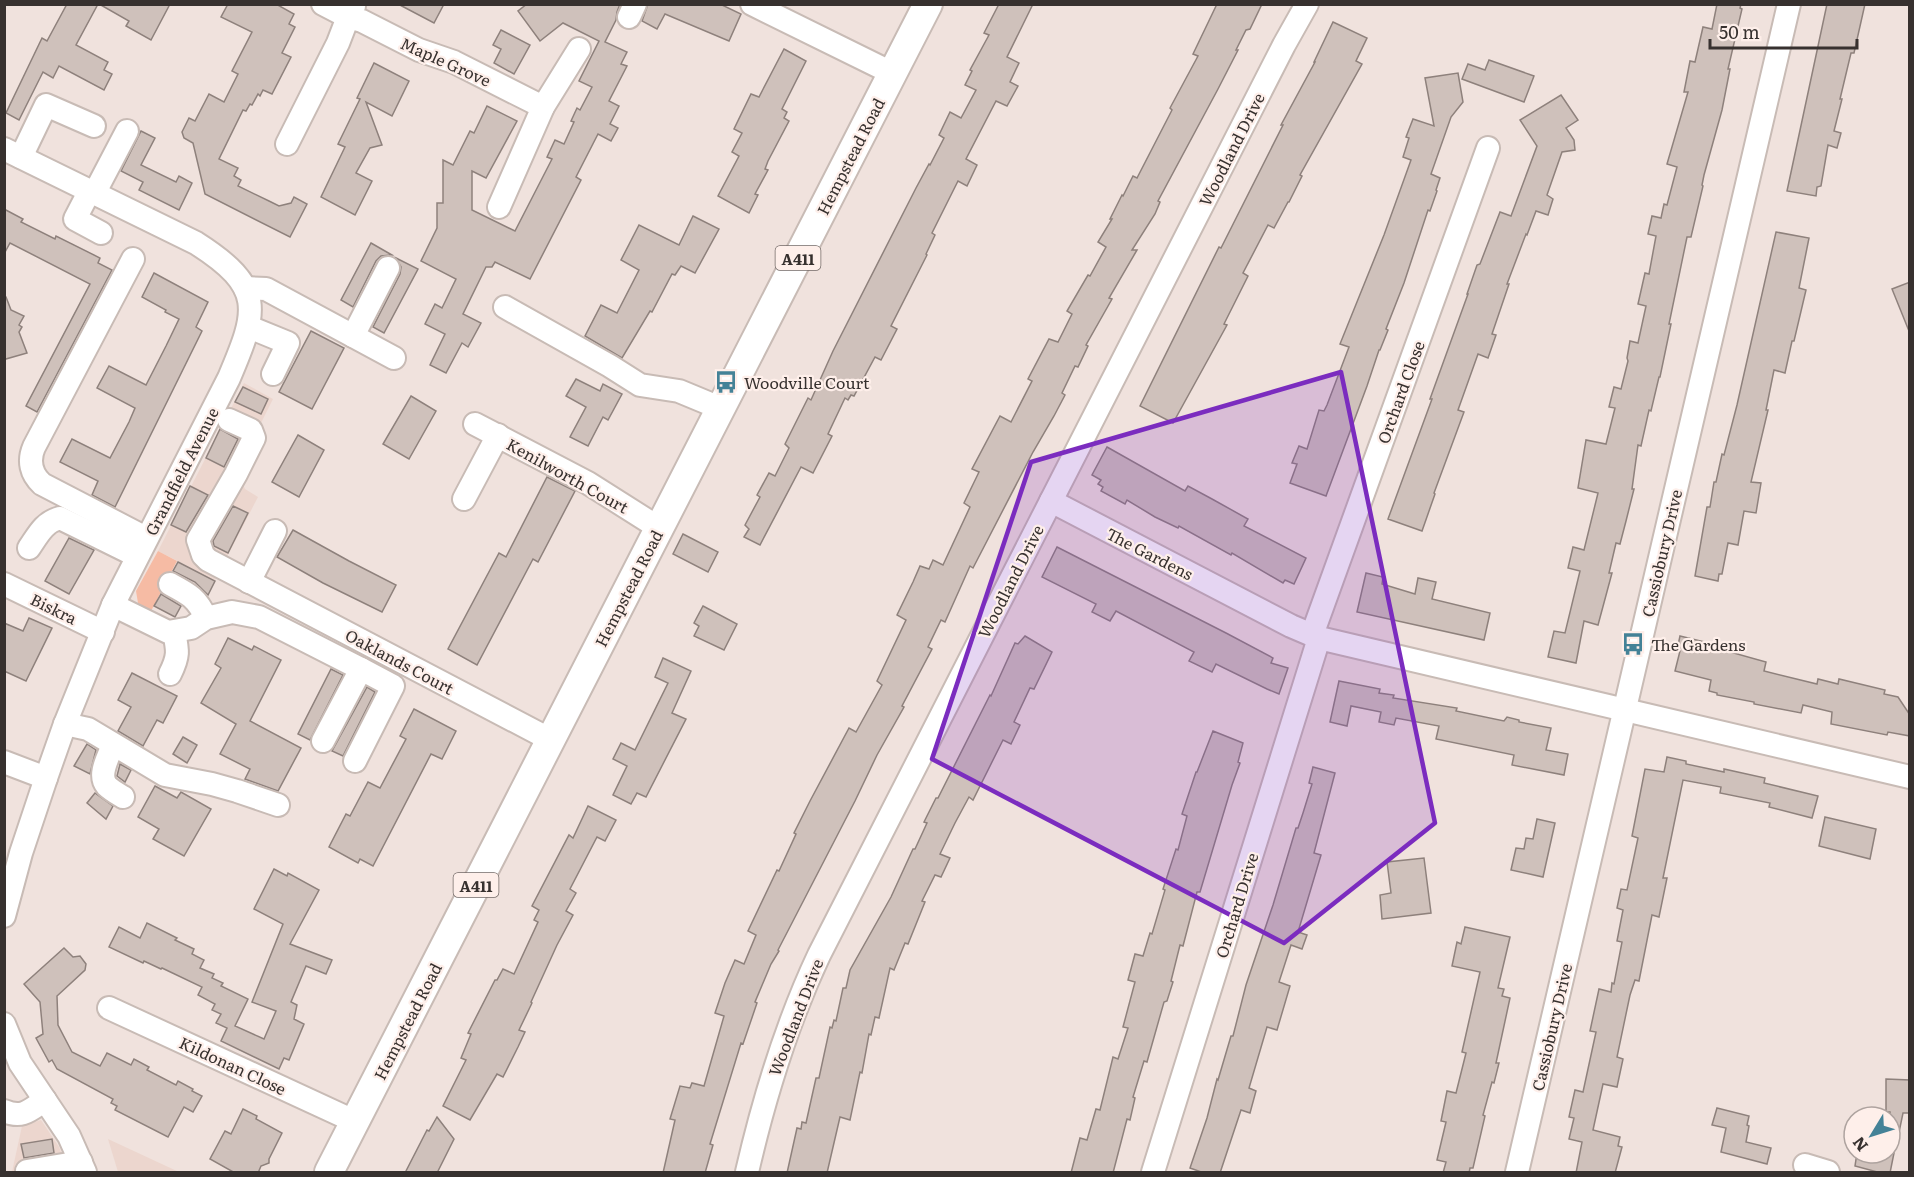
<svg xmlns="http://www.w3.org/2000/svg" width="1914" height="1177" font-family="Literata,serif">
  <rect width="100%" height="100%" fill="#f0e2dd"/>
  <g fill="#ecd6ce">
    <polygon points="244,383 273,399 258,429 241,480 245,489 258,497 215,580 158,551"/>
    <polygon points="41,1120 59,1147 69,1172 12,1172 22,1126"/>
    <polygon points="108,1139 179,1172 118,1172"/>
  </g>
  <polygon fill="#f6bba4" points="158,551 177,561 150,613 138,603 136,591"/>
  <g fill="#cfc1bb" stroke="#8e817c" stroke-width="1.5">
    <polygon points="67,4 98,4 76,45 108,62 104,70 112,74 104,90 59,66 53,78 43,72 19,120 6,113 42,38 47,41"/>
    <polygon points="99,4 170,4 151,40 126,26 129,21"/>
    <polygon points="228,4 276,4 294,14 289,24 295,27 282,53 291,57 272,94 263,90 260,96 258,94 252,105 250,104 246,111 243,110 219,159 238,168 234,176 241,180 238,186 269,201 279,206 291,203 294,197 307,204 290,237 205,194 193,143 184,138 182,132 189,118 195,121 209,94 224,102 238,74 232,71 252,32 221,17"/>
    <polygon points="398,4 444,4 434,23"/>
    <polygon points="527,4 620,4 617,12 616,20 605,42 627,52 621,64 627,66 609,101 619,106 610,124 618,128 611,141 598,134 576,177 581,180 530,279 495,262 492,267 486,267 463,314 481,323 468,347 462,343 446,373 430,365 445,334 425,324 435,304 442,308 456,279 421,261 437,228 437,203 443,203 443,160 453,165 470,131 474,133 487,106 517,121 486,178 472,171 472,210 515,231 552,159 547,157 555,140 564,144 574,122 571,121 577,108 580,110 592,87 579,81 599,41 563,23 540,41 518,11"/>
    <polygon points="648,4 720,4 741,14 729,41 665,14 657,29 642,21"/>
    <polygon points="999,4 1033,4 1007,57 1019,63 1010,82 1018,86 1007,106 996,101 966,159 977,165 967,186 958,181 932,233 935,235 926,254 927,255 891,326 897,329 881,360 875,357 854,396 851,395 848,400 845,398 828,434 832,436 813,473 801,467 760,545 744,537 749,529 745,525 760,497 757,495 769,473 775,476 789,448 785,444 808,398 811,400 833,351 916,188 929,164 930,165 944,138 939,135 950,112 961,118 976,90 965,85 972,71 970,70 989,35 984,33"/>
    <polygon points="1217,4 1262,4 1250,29 1246,30 1236,50 1238,50 1218,89 1158,201 1160,202 1155,214 1132,250 1137,250 1109,298 1112,299 1086,345 1088,346 1078,367 1075,366 1062,393 1065,395 1054,416 1033,452 973,568 970,566 945,622 941,620 928,647 932,649 902,706 904,707 877,755 855,801 778,950 779,951 771,964 755,1002 757,1003 743,1044 741,1043 710,1144 713,1145 705,1173 663,1173 675,1120 670,1119 680,1086 690,1088 692,1083 704,1086 724,1016 715,1013 725,983 735,960 744,964 756,935 748,931 777,870 779,871 796,834 794,833 810,801 849,728 856,732 882,685 877,681 906,620 897,615 913,582 920,566 929,569 933,560 943,565 970,507 964,503 979,472 972,469 1000,416 1011,422 1032,381 1028,379 1049,339 1058,342 1072,314 1067,311 1088,275 1090,276 1106,247 1098,242 1112,219 1110,219 1122,195 1123,196 1133,176 1137,178 1172,110 1170,108 1198,56 1193,54"/>
    <polygon points="1717,4 1741,4 1740,8 1742,9 1728,69 1730,69 1722,110 1704,175 1702,185 1703,186 1691,237 1687,237 1669,324 1671,324 1660,377 1659,377 1651,411 1649,410 1641,446 1638,445 1632,489 1634,489 1626,521 1620,544 1616,543 1609,573 1612,573 1598,625 1584,621 1576,663 1548,657 1554,631 1565,633 1580,571 1568,568 1573,547 1584,550 1598,493 1578,488 1586,440 1606,444 1615,408 1609,407 1614,387 1621,389 1628,361 1627,358 1630,341 1638,343 1646,306 1638,304 1645,273 1649,274 1656,236 1648,234 1652,216 1661,218 1664,204 1667,205 1677,167 1667,164 1688,92 1684,92 1690,61 1695,62 1703,27 1712,29"/>
    <polygon points="1827,4 1865,4 1854,53 1851,53 1840,99 1842,99 1834,131 1841,133 1837,148 1828,145 1821,186 1817,187 1816,196 1787,191"/>
    <polygon points="1333,22 1367,38 1356,61 1362,64 1300,175 1302,176 1289,202 1288,202 1274,228 1268,225 1243,273 1248,276 1224,324 1227,325 1173,423 1140,406 1219,247 1221,248 1283,125 1281,125 1315,62 1314,62"/>
    <polygon points="501,30 530,45 514,74 494,63 501,49 493,45"/>
    <polygon points="784,49 806,61 782,109 787,112 784,118 789,121 768,161 765,169 768,170 755,194 758,195 749,213 718,196 739,156 732,152 742,133 734,129 751,94 759,97"/>
    <polygon points="1489,60 1534,76 1524,102 1462,79 1468,64 1485,70"/>
    <polygon points="374,63 409,81 392,116 366,102 382,145 370,148 356,173 372,181 355,215 321,197 345,147 338,144 360,99 357,98"/>
    <polygon points="1458,73 1463,102 1451,117 1431,174 1440,178 1436,190 1437,191 1430,211 1428,210 1404,283 1386,329 1388,330 1380,350 1379,350 1367,386 1326,496 1290,483 1297,464 1292,463 1299,446 1307,449 1319,410 1324,411 1327,405 1349,347 1340,344 1384,235 1411,160 1403,157 1409,138 1406,137 1413,119 1434,126 1425,78"/>
    <polygon points="1561,95 1578,120 1566,128 1574,140 1575,150 1562,152 1547,195 1553,199 1548,215 1536,211 1527,235 1526,234 1507,284 1509,284 1492,334 1496,335 1488,358 1478,354 1458,410 1464,412 1434,493 1435,494 1422,531 1388,519 1432,399 1430,399 1468,294 1467,294 1477,265 1480,264 1500,212 1511,216 1537,146 1520,120"/>
    <polygon points="141,131 155,138 141,165 176,182 179,176 192,183 179,210 139,190 143,182 121,171"/>
    <polygon points="4,209 23,219 21,222 55,239 56,236 100,258 98,263 112,270 37,412 26,406 90,284 10,243 4,254"/>
    <polygon points="693,216 719,229 695,273 681,266 675,275 672,274 652,312 650,311 622,358 585,336 601,305 617,313 639,270 621,260 639,225 679,245"/>
    <polygon points="1776,232 1809,238 1799,288 1806,290 1794,341 1792,341 1785,373 1774,370 1766,410 1768,410 1751,482 1761,483 1756,513 1744,511 1738,545 1728,543 1722,574 1719,574 1718,581 1695,576 1707,507 1710,507 1714,482 1716,482 1722,454 1724,455 1737,405"/>
    <polygon points="371,243 392,255 381,256 376,261 353,307 341,300"/>
    <polygon points="396,258 418,269 384,333 373,327 400,274 401,267"/>
    <polygon points="154,273 208,302 196,327 202,331 115,507 92,495 98,481 60,462 72,439 110,458 129,422 135,408 97,388 109,366 146,385 166,346 179,319 165,312 166,310 142,297"/>
    <polygon points="1910,282 1910,331 1909,331 1892,289"/>
    <polygon points="4,297 6,297 11,310 24,316 19,325 22,327 19,332 27,353 6,359 4,361"/>
    <polygon points="311,331 344,348 312,409 279,392"/>
    <polygon points="576,379 600,391 603,384 622,394 608,420 603,417 588,446 570,437 586,407 566,396"/>
    <polygon points="243,387 268,399 261,414 235,402"/>
    <polygon points="411,396 436,411 409,459 383,444"/>
    <polygon points="220,429 238,439 224,467 206,458"/>
    <polygon points="298,435 324,450 299,497 272,482"/>
    <polygon points="1107,447 1185,491 1188,486 1212,499 1248,519 1244,526 1306,558 1294,584 1285,580 1283,583 1232,553 1231,555 1179,526 1178,528 1155,517 1127,500 1125,504 1101,491 1103,487 1098,484 1101,480 1092,475"/>
    <polygon points="547,477 575,491 538,562 533,559 477,665 448,649 499,553 506,557"/>
    <polygon points="190,486 208,495 186,532 171,525"/>
    <polygon points="233,506 248,513 228,553 214,546 213,541"/>
    <polygon points="293,530 349,561 396,585 382,612 323,583 277,557"/>
    <polygon points="683,534 718,552 708,572 673,554"/>
    <polygon points="69,538 94,550 69,594 45,581"/>
    <polygon points="1057,547 1226,633 1273,658 1271,663 1288,668 1279,694 1267,689 1216,664 1212,672 1189,661 1194,652 1116,611 1110,621 1092,612 1096,604 1042,577"/>
    <polygon points="178,562 215,581 208,595 195,582 173,571"/>
    <polygon points="1366,573 1383,577 1382,584 1415,594 1418,578 1436,582 1432,599 1490,613 1484,640 1357,612"/>
    <polygon points="161,594 181,606 175,617 154,606"/>
    <polygon points="703,606 737,624 724,650 694,636 699,626 694,623"/>
    <polygon points="29,618 52,628 26,681 4,671 4,623 23,631"/>
    <polygon points="1025,636 1052,652 1034,689 1030,688 1014,722 1020,725 1011,744 1003,740 973,800 969,797 955,823 940,854 950,858 941,877 935,875 922,901 925,902 908,944 905,943 894,970 890,968 879,1018 875,1017 871,1035 869,1034 862,1073 860,1072 850,1120 840,1117 827,1173 787,1173 797,1128 801,1129 802,1122 806,1123 816,1078 819,1078 830,1027 832,1028 834,1020 836,1021 843,988 846,988 850,970 891,897 913,849 915,849 927,823 924,822 936,798 938,798 990,695 991,696 1015,643 1018,644"/>
    <polygon points="1680,636 1705,642 1705,645 1766,662 1764,671 1817,684 1818,679 1838,684 1839,679 1885,690 1884,694 1898,697 1910,715 1910,736 1888,732 1887,735 1831,724 1832,712 1803,705 1801,713 1754,704 1754,702 1717,695 1717,693 1709,691 1711,680 1675,671 1680,651 1677,650"/>
    <polygon points="228,638 252,650 254,646 281,660 250,721 301,748 278,791 245,779 250,769 220,754 236,724 201,703 221,668 215,664"/>
    <polygon points="663,658 691,671 672,713 686,719 646,797 637,793 631,804 613,795 627,766 613,759 621,743 635,750 668,683 655,677"/>
    <polygon points="331,669 343,675 310,740 298,734"/>
    <polygon points="132,673 177,696 163,723 157,720 143,746 118,731 131,707 118,700"/>
    <polygon points="1339,681 1380,689 1379,693 1394,695 1393,698 1457,708 1456,711 1504,721 1507,717 1519,720 1519,722 1551,728 1546,750 1568,754 1564,775 1512,765 1514,755 1436,739 1439,726 1396,718 1394,725 1379,722 1381,712 1351,706 1347,726 1330,722"/>
    <polygon points="367,687 375,692 343,756 332,751"/>
    <polygon points="414,709 456,731 442,759 431,754 373,866 360,859 358,863 329,847 346,814 350,816 368,782 380,788 406,739 400,736"/>
    <polygon points="1213,731 1243,743 1238,762 1240,763 1232,785 1200,892 1197,892 1183,946 1180,945 1171,981 1173,982 1167,1001 1164,1002 1147,1062 1144,1061 1133,1097 1135,1098 1130,1120 1127,1119 1113,1173 1071,1173 1080,1138 1087,1140 1096,1109 1100,1110 1113,1057 1118,1059 1128,1028 1123,1027 1135,982 1128,980 1135,954 1143,956 1150,933 1152,934 1165,890 1163,889 1176,849 1178,850 1187,816 1182,814 1196,772 1197,772"/>
    <polygon points="183,737 197,745 187,763 173,754"/>
    <polygon points="87,744 96,750 90,774 74,766"/>
    <polygon points="1667,757 1686,761 1686,764 1724,772 1724,769 1765,778 1764,783 1818,796 1812,818 1769,807 1770,803 1720,793 1721,787 1683,780 1663,878 1667,878 1659,917 1652,915 1639,981 1635,980 1630,995 1617,1057 1623,1059 1617,1087 1603,1084 1593,1130 1620,1137 1618,1146 1622,1147 1615,1173 1576,1173 1582,1142 1569,1139 1574,1118 1569,1117 1575,1090 1583,1092 1596,1032 1590,1031 1599,989 1611,992 1612,983 1614,984 1622,942 1617,941 1623,910 1617,908 1621,889 1627,890 1638,838 1632,836 1645,769 1664,772"/>
    <polygon points="120,764 131,770 125,782 117,776"/>
    <polygon points="1313,767 1335,773 1314,853 1321,855 1298,932 1307,935 1302,949 1291,945 1279,982 1290,986 1277,1030 1267,1027 1249,1088 1256,1091 1250,1113 1241,1110 1220,1173 1204,1173 1190,1168 1207,1118 1217,1079 1218,1080 1231,1036 1233,1036 1246,985 1273,905 1296,828 1298,828 1303,813 1312,784 1309,783"/>
    <polygon points="155,786 177,798 181,792 211,809 184,856 153,839 159,829 138,817"/>
    <polygon points="95,793 113,806 106,819 87,803"/>
    <polygon points="588,806 616,820 605,841 597,837 570,889 576,893 566,911 573,915 557,945 531,1002 532,1003 519,1030 525,1032 518,1047 503,1077 497,1074 470,1120 443,1106 466,1060 461,1058 471,1034 468,1033 495,980 497,980 503,969 514,974 538,922 534,920 539,910 532,906 569,835 573,838"/>
    <polygon points="1825,817 1876,829 1870,859 1819,846"/>
    <polygon points="1537,819 1555,823 1543,877 1511,870 1516,848 1524,849 1526,838 1533,839"/>
    <polygon points="1424,858 1431,913 1382,919 1380,895 1391,893 1387,862"/>
    <polygon points="274,869 287,876 288,873 319,890 290,944 332,960 326,974 306,966 291,1002 297,1005 294,1019 304,1024 289,1060 284,1058 279,1069 221,1041 227,1028 216,1023 221,1014 212,1010 215,1004 198,995 202,987 162,968 161,969 144,961 143,963 109,947 119,927 140,938 147,923 177,938 175,940 194,949 192,954 204,960 200,968 214,974 212,978 223,983 221,986 248,999 235,1026 264,1039 276,1011 252,1002 283,924 254,909"/>
    <polygon points="1465,927 1510,937 1498,988 1504,989 1502,996 1510,998 1496,1063 1499,1063 1494,1083 1492,1082 1483,1115 1485,1116 1473,1168 1470,1168 1469,1173 1443,1173 1446,1162 1437,1160 1446,1122 1441,1121 1447,1091 1456,1093 1466,1053 1462,1052 1480,972 1452,966 1457,942 1461,944"/>
    <polygon points="64,948 73,957 80,956 86,964 85,970 57,996 58,1025 72,1052 100,1066 107,1053 131,1065 134,1059 149,1067 147,1070 176,1085 178,1081 193,1089 192,1091 202,1096 193,1112 184,1107 168,1137 115,1110 117,1106 111,1103 113,1099 57,1069 52,1060 49,1062 36,1038 43,1034 40,1002 24,984"/>
    <polygon points="1886,1079 1910,1080 1910,1113 1903,1113 1897,1142 1890,1141 1890,1112 1886,1112"/>
    <polygon points="1717,1108 1749,1116 1747,1125 1749,1126 1746,1142 1771,1148 1767,1164 1721,1152 1726,1128 1712,1125"/>
    <polygon points="243,1109 257,1116 256,1119 282,1133 269,1159 269,1163 261,1166 258,1173 235,1173 210,1159 225,1131 231,1134"/>
    <polygon points="437,1117 454,1139 437,1173 405,1173 427,1130 429,1131"/>
    <polygon points="52,1139 54,1153 24,1158 21,1144"/>
    <polygon points="1857,1153 1894,1153 1890,1173 1881,1173 1855,1166"/>
  </g>
  <g fill="none" stroke-linecap="round" stroke-linejoin="round">
    <g stroke="#c8bbb5" stroke-width="26">
      <g id="minor">
        <polyline points="323,4 348,17 362,21 419,50 454,62 543,107"/>
        <polyline points="752,4 892,73"/>
        <polyline points="629,17 635,4"/>
        <polyline points="287,144 338,43 348,17 354,6"/>
        <path d="M4 149 196 243C265 287 258 310 229 378L113 605 65 724 46 778 21 853 4 916"/>
        <polyline points="21,157 46,105 94,126"/>
        <polyline points="89,192 75,219 101,233"/>
        <polyline points="94,194 127,131"/>
        <polyline points="499,207 543,107 579,49"/>
        <path d="M133 259 34 447C28 461 31 474 42 484L146 538"/>
        <polyline points="245,288 266,289 394,358"/>
        <polyline points="505,307 610,366 640,385 679,391 720,408"/>
        <polyline points="249,327 288,343 273,374"/>
        <polyline points="353,336 388,268"/>
        <polyline points="229,420 251,430 254,438 236,474 198,540 203,555 208,560 551,740"/>
        <polyline points="475,424 588,483 659,528"/>
        <polyline points="464,499 498,435"/>
        <polyline points="1051,501 1291,626 1319,638 1910,777"/>
        <path d="M29 548C38 535 44 522 60 518L137 556"/>
        <polyline points="249,582 275,531"/>
        <polyline points="4,584 103,632"/>
        <path d="M170 584C189 594 197 598 206 618"/>
        <polyline points="113,605 168,632 191,628 206,618 232,612 259,617 361,669"/>
        <polyline points="1312,635 1488,148"/>
        <path d="M170 674C179 656 178 651 174 632"/>
        <polyline points="65,724 88,729 165,775 212,784 237,791 278,805"/>
        <polyline points="323,741 361,669 393,686 355,761"/>
        <path d="M113 745C109 756 97 775 107 786 111 790 118 794 123 797"/>
        <polyline points="4,762 46,778"/>
        <polyline points="109,1008 356,1122"/>
        <polyline points="4,1024 20,1063 69,1136 85,1172"/>
        <path d="M4 1111C23 1119 30 1110 45 1100"/>
        <polyline points="1805,1165 1828,1172"/>
        <polyline points="27,1171 81,1162"/>
        <path d="M747 1172C764 1098 786 1025 819 955L1284 45 1307 4"/>
        <polyline points="1153,1172 1319,638"/>
        <polyline points="1517,1172 1789,4"/>
      </g>
    </g>
    <g stroke="#c8bbb5" stroke-width="32">
      <polyline id="major" points="329,1172 928,4"/>
    </g>
    <use href="#minor" stroke="#fff" stroke-width="22"/>
    <use href="#major" stroke="#fff" stroke-width="28"/>
  </g>
  <path fill="#7b2cbf" fill-opacity="0.2" stroke="#7b2cbf" stroke-width="4.5" stroke-linejoin="round" d="M1341 372 1435 823 1284 943 932 759 1031 462Z"/>
  <defs>
    <g id="bus-bare" transform="scale(1.8)"><path d="M-5-6H5V4H4V6H2V4H-2V6H-4V4H-5ZM-3.5-4V0h7V-4ZM-3.5 1.2v1.5H-2V1.2ZM2 1.2v1.5H3.5V1.2Z" fill="#448297" stroke="#feefea" stroke-width="2.5" paint-order="stroke"/></g>
  </defs>
  <g fill-rule="evenodd">
    <use href="#bus-bare" x="726" y="382"/>
    <use href="#bus-bare" x="1633" y="644"/>
  </g>
  <g text-anchor="middle" dominant-baseline="central" stroke-width="4.5" stroke-linejoin="round" paint-order="stroke">
    <g fill="#feefea" stroke="#736a67" stroke-width="1.5">
      <rect x="775.5" y="246" width="45" height="24" rx="4.5"/>
      <rect x="453.5" y="873" width="45" height="24" rx="4.5"/>
    </g>
    <g font-size="15" font-weight="bold" fill="#37312f">
      <text x="798" y="258">A411</text>
      <text x="476" y="885">A411</text>
    </g>
    <g font-size="16" fill="#37312f" stroke="#feefea">
      <text transform="translate(446 61) rotate(24)">Maple Grove</text>
      <text transform="translate(1231 149) rotate(-63)">Woodland Drive</text>
      <text transform="translate(850 156) rotate(-63)">Hempstead Road</text>
      <text transform="translate(1400 392) rotate(-70)">Orchard Close</text>
      <text transform="translate(181 471) rotate(-63)">Grandfield Avenue</text>
      <text transform="translate(568 475) rotate(29)">Kenilworth Court</text>
      <text transform="translate(1150 553) rotate(27)">The Gardens</text>
      <text transform="translate(1661 553) rotate(-77)">Cassiobury Drive</text>
      <text transform="translate(1010 581) rotate(-63)">Woodland Drive</text>
      <text transform="translate(628 588) rotate(-63)">Hempstead Road</text>
      <text transform="translate(54 608) rotate(26)">Biskra</text>
      <text transform="translate(400 661) rotate(28)">Oaklands Court</text>
      <text transform="translate(1236 905) rotate(-73)">Orchard Drive</text>
      <text transform="translate(795 1017) rotate(-69)">Woodland Drive</text>
      <text transform="translate(407 1021) rotate(-63)">Hempstead Road</text>
      <text transform="translate(1551 1027) rotate(-77)">Cassiobury Drive</text>
      <text transform="translate(233 1065) rotate(25)">Kildonan Close</text>
    </g>
    <g font-size="16" fill="#37312f" stroke="#feefea" text-anchor="start">
      <text x="744" y="382">Woodville Court</text>
      <text x="1651" y="644">The Gardens</text>
    </g>
  </g>
  <rect width="1914" height="1177" fill="none" stroke="#37312f" stroke-width="12"/>
  <g transform="translate(1872 1135) rotate(232)"><circle r="28" fill="#feefea" stroke="#aea39f" stroke-width="1.5"/>
  <path d="M0-4.5L10 22L0 15L-10 22Z" fill="#448297"/>
  <text y="-9" font-size="16" font-weight="bold" text-anchor="middle" fill="#37312f">N</text>
  </g>
  <path d="M1710 39v9h147v-9" fill="none" stroke="#37312f" stroke-width="3"/>
  <text x="1719" y="39" font-size="18" fill="#37312f" stroke="#feefea" stroke-width="4.5" paint-order="stroke">50 m</text>
</svg>
